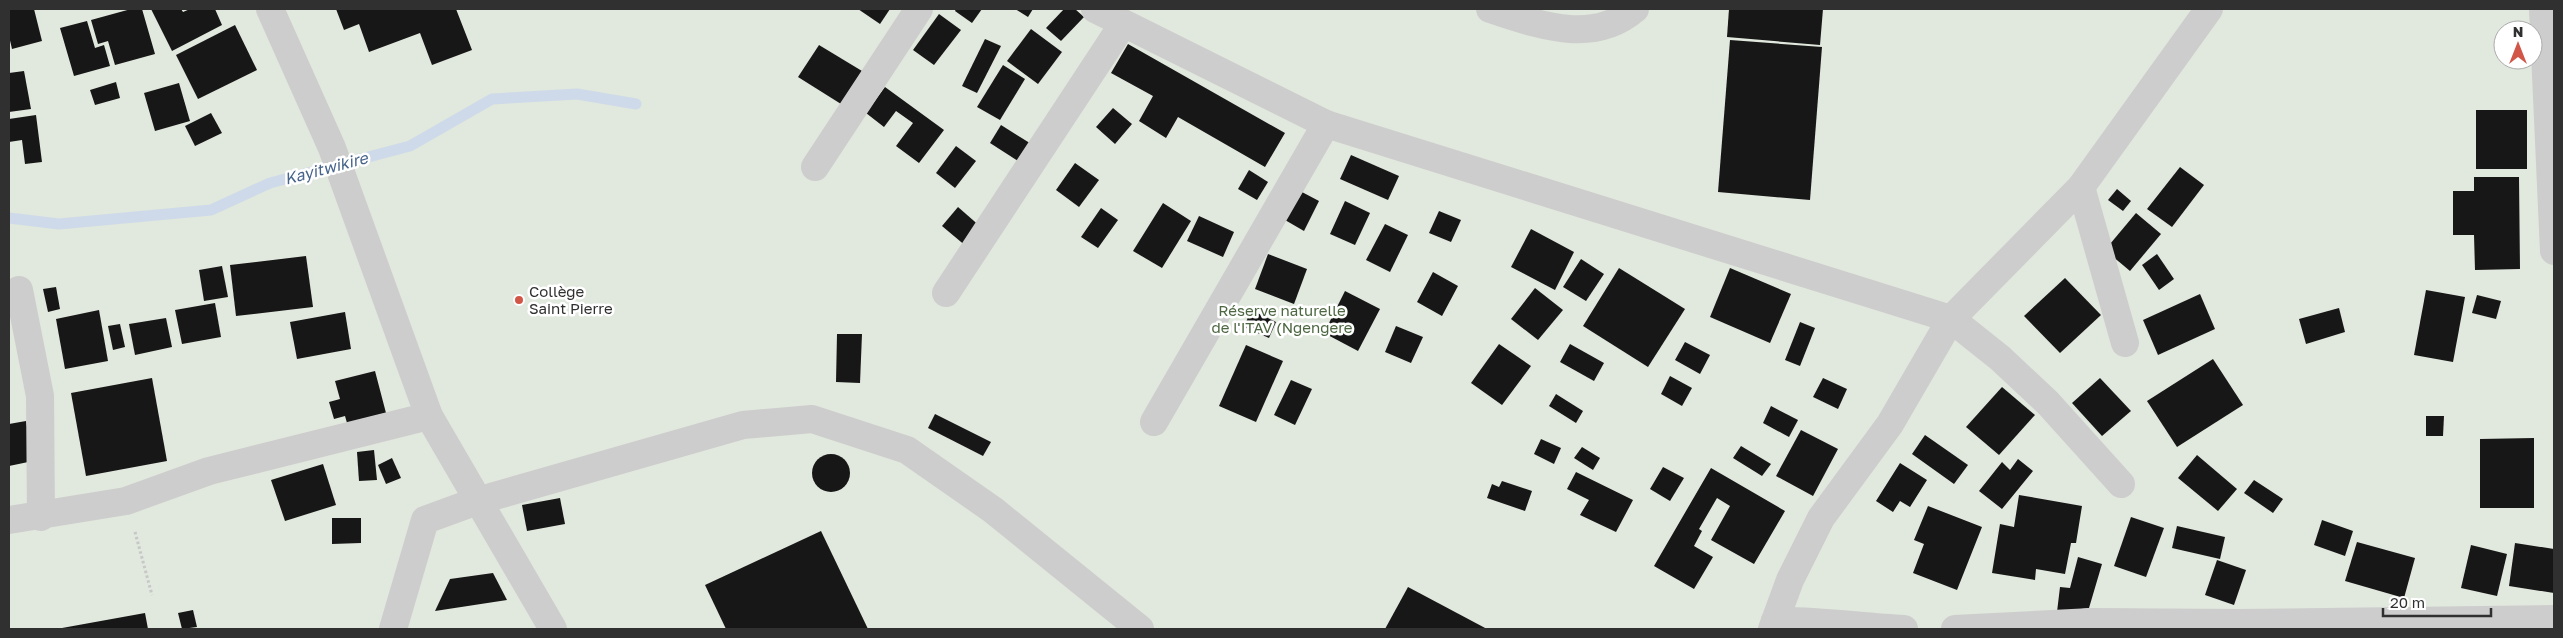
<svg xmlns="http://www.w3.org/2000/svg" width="2563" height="638" font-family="'Golos Text',sans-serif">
  <rect width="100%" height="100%" fill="#fff"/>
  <path fill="#e1e8dd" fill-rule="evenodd" d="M9 9H2554V629H9ZM2503 30H2533V60H2503Z"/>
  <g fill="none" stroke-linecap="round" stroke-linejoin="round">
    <polyline stroke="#cedae9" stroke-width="11" points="9,218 59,224 211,210 270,183 410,146 492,99 577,94 636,104"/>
  </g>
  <g fill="#171717">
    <polygon points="9,9 34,9 42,41 12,49 9,36"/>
    <polygon points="131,9 142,9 155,54 115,65 108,41 98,44 91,20"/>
    <polygon points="151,9 181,9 183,12 190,9 215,9 222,25 172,51"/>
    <polygon points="336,9 456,9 472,50 432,65 420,33 369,52 359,24 344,30"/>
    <polygon points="858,9 890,9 880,24"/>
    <polygon points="956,9 982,9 972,23 955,11"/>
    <polygon points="1015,9 1033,9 1028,17"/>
    <polygon points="1064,9 1075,9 1084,17 1061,41 1046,28"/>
    <polygon points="1729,9 1823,9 1820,45 1727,37"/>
    <polygon points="939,14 961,30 934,65 913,50"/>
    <polygon points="87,21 95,48 104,45 110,66 74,76 60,28"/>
    <polygon points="235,25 257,70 198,99 176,55"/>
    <polygon points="1031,29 1062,52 1038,84 1007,61"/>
    <polygon points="985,39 1001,46 977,93 962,86"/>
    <polygon points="1730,40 1822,47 1810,200 1718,192"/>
    <polygon points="1128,44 1285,133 1265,167 1178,117 1166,138 1139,121 1153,96 1111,73"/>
    <polygon points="819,45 862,71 841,104 798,77"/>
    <polygon points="1003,65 1025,79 1000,120 977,107"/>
    <polygon points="24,71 31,109 9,112 9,73"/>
    <polygon points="116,82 120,98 95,105 90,90"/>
    <polygon points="179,83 190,121 155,131 144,93"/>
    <polygon points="885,87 944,130 919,163 896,146 913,123 896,111 884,127 866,113"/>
    <polygon points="1113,108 1132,124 1115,144 1096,127"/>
    <rect x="2476" y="110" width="51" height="59"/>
    <polygon points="211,113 222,133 195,146 185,126"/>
    <polygon points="36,115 42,162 25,164 22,140 9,142 9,119"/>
    <polygon points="1001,125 1033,145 1021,163 990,143"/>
    <polygon points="956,146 976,161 955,188 936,173"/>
    <polygon points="1351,155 1399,176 1388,200 1340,179"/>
    <polygon points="1075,163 1099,180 1079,207 1056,190"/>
    <polygon points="2180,167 2204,185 2172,227 2147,209"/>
    <polygon points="1249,170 1268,182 1257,200 1238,189"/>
    <polygon points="2474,177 2519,177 2520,269 2475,270 2474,235 2453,235 2453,191 2474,191"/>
    <polygon points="2117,189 2131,201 2123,211 2108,200"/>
    <polygon points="1300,191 1319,201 1304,231 1285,220"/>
    <polygon points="1345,201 1370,213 1355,245 1330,234"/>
    <polygon points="1163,203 1191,221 1162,268 1133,251"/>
    <polygon points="958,207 982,228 967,247 942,226"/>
    <polygon points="1101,208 1118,220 1098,248 1081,237"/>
    <polygon points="1439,211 1461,220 1451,242 1429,233"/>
    <polygon points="2136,213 2161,234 2130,271 2105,250"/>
    <polygon points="1199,216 1234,232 1223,257 1187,241"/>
    <polygon points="1385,224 1408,235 1390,272 1366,260"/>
    <polygon points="1531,229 1574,252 1555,290 1511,267"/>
    <polygon points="1268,254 1307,269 1294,304 1255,289"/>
    <polygon points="2157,254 2174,279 2159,290 2142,265"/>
    <polygon points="306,256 313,307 236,316 230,265"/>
    <polygon points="1581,259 1604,274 1586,301 1563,287"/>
    <polygon points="222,266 228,297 204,301 199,270"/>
    <polygon points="1619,268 1685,309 1648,367 1583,326"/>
    <polygon points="1730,268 1791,294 1770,343 1710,317"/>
    <polygon points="1433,272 1458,286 1442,316 1417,302"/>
    <polygon points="2065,278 2101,315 2060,353 2024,316"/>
    <polygon points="56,287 60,309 48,312 43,289"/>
    <polygon points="1535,288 1563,310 1538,340 1511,319"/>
    <polygon points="2426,290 2465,297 2453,362 2414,355"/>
    <polygon points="1345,291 1380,309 1358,351 1324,333"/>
    <polygon points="2200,294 2215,329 2158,355 2143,320"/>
    <polygon points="2477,295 2501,301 2496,319 2472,313"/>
    <polygon points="215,303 221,337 182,344 175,310"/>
    <polygon points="2339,308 2345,332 2306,344 2299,319"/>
    <polygon points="99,310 108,361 65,369 56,319"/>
    <polygon points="1251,310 1276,322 1269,338 1244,327"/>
    <polygon points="345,312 351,349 297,359 290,322"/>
    <polygon points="166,318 172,347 135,355 129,324"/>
    <polygon points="1800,322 1815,328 1800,366 1785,360"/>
    <polygon points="120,324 125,347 113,350 108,326"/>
    <polygon points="1396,326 1423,337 1411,363 1385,352"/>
    <polygon points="837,334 862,334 860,383 836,382"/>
    <polygon points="1685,342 1710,355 1700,374 1675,360"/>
    <polygon points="1499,344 1531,366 1502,405 1471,383"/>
    <polygon points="1570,344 1604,363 1594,381 1560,362"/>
    <polygon points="1246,345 1283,361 1256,422 1219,406"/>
    <polygon points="2213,359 2243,405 2177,447 2147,401"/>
    <polygon points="375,371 386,413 347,423 345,416 334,419 329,402 340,399 335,381"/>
    <polygon points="1670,376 1692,388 1682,406 1661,394"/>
    <polygon points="152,378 167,461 86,476 71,393"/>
    <polygon points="1823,378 1847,389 1838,409 1813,397"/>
    <polygon points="2100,378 2131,411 2102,436 2072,403"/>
    <polygon points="1291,380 1312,389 1295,425 1274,415"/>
    <polygon points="2002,387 2035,415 1999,455 1966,427"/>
    <polygon points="1556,394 1583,411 1576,423 1549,406"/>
    <polygon points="1771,406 1798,420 1789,437 1763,423"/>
    <polygon points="935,414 991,442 983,456 928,428"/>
    <polygon points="2426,416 2444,416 2443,436 2426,436"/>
    <polygon points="26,421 33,461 9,466 9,424"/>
    <polygon points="1801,430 1838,449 1813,496 1776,476"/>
    <polygon points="1925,435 1968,465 1954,484 1912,454"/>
    <polygon points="2534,438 2534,508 2480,508 2480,439"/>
    <polygon points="1541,439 1561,448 1554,464 1534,454"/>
    <polygon points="1741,446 1771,464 1762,476 1733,458"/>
    <polygon points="1582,447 1600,458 1593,470 1574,458"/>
    <polygon points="374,450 377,480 359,481 357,452"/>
    <circle cx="831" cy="473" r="19"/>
    <polygon points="2197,455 2237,489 2218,511 2178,478"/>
    <polygon points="392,458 401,478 386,484 378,465"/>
    <polygon points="2018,459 2033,471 2002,509 1979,491 2002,462 2010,470"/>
    <polygon points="1900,463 1927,480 1910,507 1900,501 1893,512 1876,501"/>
    <polygon points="323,464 336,505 285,521 271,480"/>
    <polygon points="1663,467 1684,478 1670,501 1650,489"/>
    <polygon points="1711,468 1785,511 1754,564 1711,540 1730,506 1717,498 1699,529 1702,531 1694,546 1713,557 1694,589 1654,566"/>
    <polygon points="1576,472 1633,500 1616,532 1580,515 1589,500 1567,489"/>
    <polygon points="2254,480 2283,499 2273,513 2244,493"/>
    <polygon points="1502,481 1532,491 1525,511 1487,498 1492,484 1499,487"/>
    <polygon points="2019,495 2082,506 2076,543 2071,543 2065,574 2036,569 2035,580 1992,573 2000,524 2014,527"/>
    <polygon points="560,498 565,524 527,531 522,505"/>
    <polygon points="1928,506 1982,527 1957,590 1913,573 1924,544 1914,540"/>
    <polygon points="2131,517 2164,528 2146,577 2114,566"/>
    <polygon points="332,518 361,518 361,543 332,544"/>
    <polygon points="2322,520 2353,531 2345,556 2314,545"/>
    <polygon points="2177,526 2225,537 2220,559 2172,548"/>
    <polygon points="821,531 868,629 726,629 705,585"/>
    <polygon points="2357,542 2415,558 2404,598 2345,581"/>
    <polygon points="2515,543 2554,549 2554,593 2509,586"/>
    <polygon points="2471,545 2507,554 2497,596 2461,588"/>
    <polygon points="2078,557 2102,564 2089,608 2057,612 2060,587 2070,588"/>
    <polygon points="2217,560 2246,570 2234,605 2205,595"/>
    <polygon points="493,573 507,600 435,611 450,579"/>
    <polygon points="1408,587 1487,629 1385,629"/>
    <polygon points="193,610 197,627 182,629 178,613"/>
    <polygon points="145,613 148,629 62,629 62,628"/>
  </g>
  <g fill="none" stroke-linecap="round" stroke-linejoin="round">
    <polyline stroke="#c7c7c7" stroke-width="3" stroke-dasharray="2.5 2.5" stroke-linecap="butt" points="135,532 152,595"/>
    <g stroke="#cdcdcd" stroke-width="28">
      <polyline points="270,9 332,148 429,416 553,629"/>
      <polyline points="1095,9 1326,124 1951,319 2000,358 2048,403 2121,484"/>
      <path d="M1490 9C1537 24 1592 46 1635 9"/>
      <polyline points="2543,9 2554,251"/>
      <polyline points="815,167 919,9"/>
      <polyline points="2081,187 2125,343"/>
      <polyline points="19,290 40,396 41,517"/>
      <polyline points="946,293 1123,24"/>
      <polyline points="1154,422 1326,124"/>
      <polyline points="9,520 126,501 209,471 429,416"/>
      <path d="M1775 621C1819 620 1861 627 1904 629"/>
      <polyline points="393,629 425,520 477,501 743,425 812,419 907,450 993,510 1140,629"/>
      <polyline points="1772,629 1790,580 1821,518 1890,424 1951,319 2081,187 2209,9"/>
      <polyline points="1955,629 2092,622 2239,623 2554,619"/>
    </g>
  </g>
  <circle fill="#d25647" stroke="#fff" stroke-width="2" cx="519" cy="300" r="5"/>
  <g text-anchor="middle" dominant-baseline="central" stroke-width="5" stroke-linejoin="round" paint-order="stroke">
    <g font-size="15" fill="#303030" stroke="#fff" text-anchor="start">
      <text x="529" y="291">Collège<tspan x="529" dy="17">Saint Pierre</tspan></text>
    </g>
    <g font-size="15" fill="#4d6742" stroke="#fff">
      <text x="1282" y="310">Réserve naturelle<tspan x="1282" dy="17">de l'ITAV (Ngengere</tspan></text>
    </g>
    <g font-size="16" font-style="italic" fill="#46638a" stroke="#fff">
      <text transform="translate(326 168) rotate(-15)">Kayitwikire</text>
    </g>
  </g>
  <rect width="2563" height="638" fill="none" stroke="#303030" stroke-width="20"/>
  <g transform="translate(2518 45)"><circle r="24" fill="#ffffff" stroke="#acacac"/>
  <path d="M0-4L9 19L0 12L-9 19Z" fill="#d25647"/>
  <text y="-8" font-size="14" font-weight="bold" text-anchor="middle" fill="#303030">N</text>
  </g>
  <path d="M2383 608v8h108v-8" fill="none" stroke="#303030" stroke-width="2.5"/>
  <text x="2390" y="608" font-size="15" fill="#303030" stroke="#ffffff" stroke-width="4" paint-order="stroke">20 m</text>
</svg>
